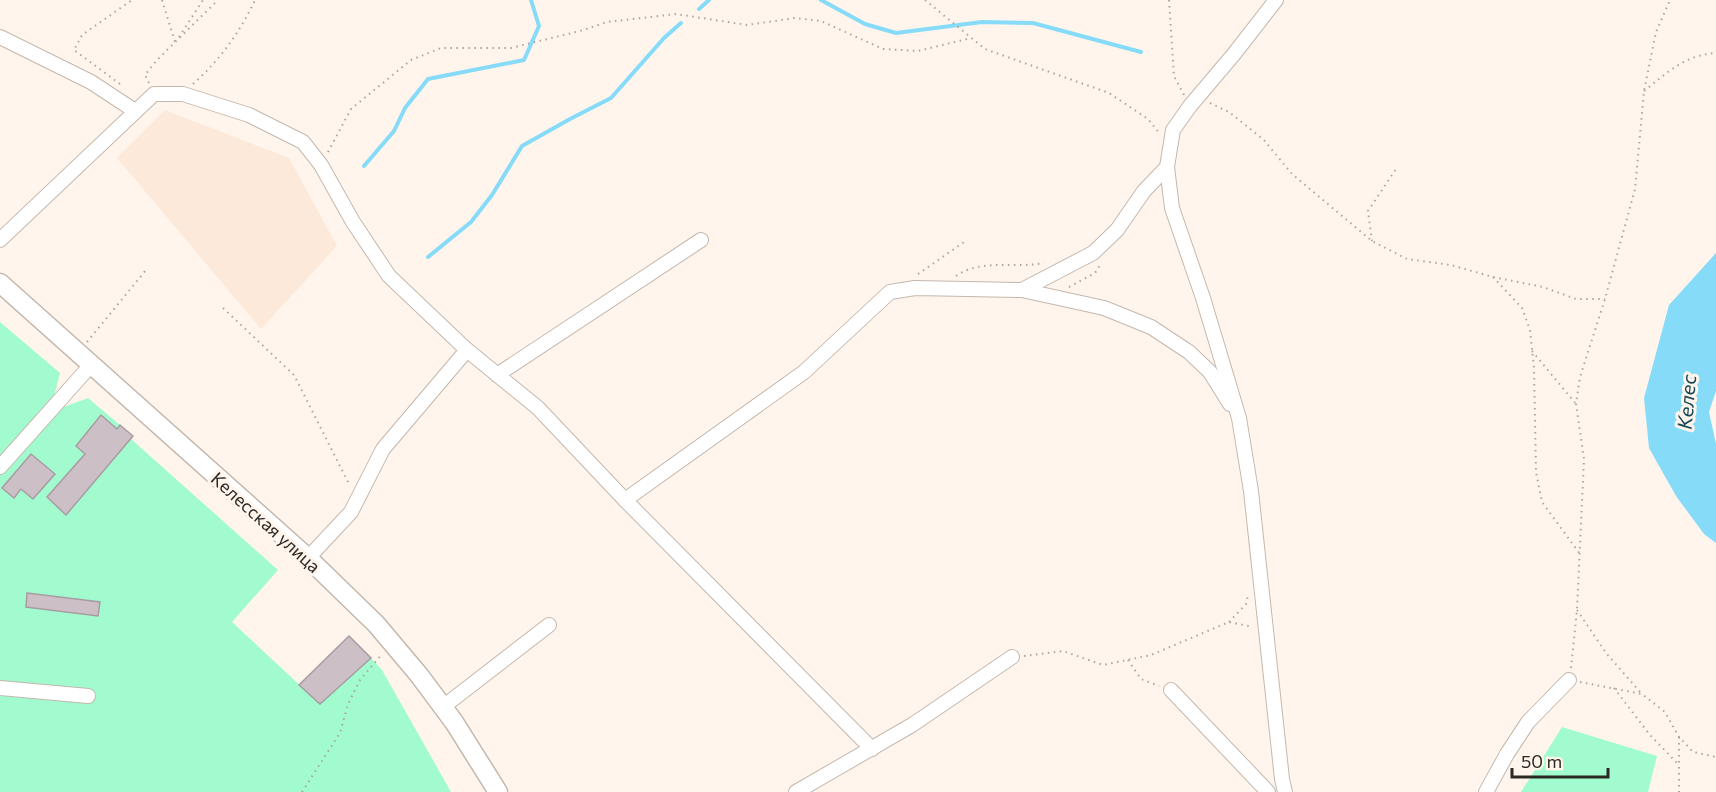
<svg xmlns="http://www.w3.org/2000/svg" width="1716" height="792" font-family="Commissioner,sans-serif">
  <rect width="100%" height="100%" fill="#fff5ed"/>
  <polygon fill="#fce9d9" points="165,110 289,158 337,246 261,329 117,158"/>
  <g fill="#a1fbcf">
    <polygon points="0,322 60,373 53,401 61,408 88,398 133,436 131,439 278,570 232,622 320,704 371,658 382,670 451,792 0,792"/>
    <polygon points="1562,727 1657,756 1648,792 1521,792"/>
  </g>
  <polygon fill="#86dbf8" points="1716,253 1716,391 1709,412 1716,444 1716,543 1704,534 1676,496 1649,448 1644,398 1669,305"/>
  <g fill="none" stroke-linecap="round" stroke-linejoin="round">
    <g stroke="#86dbf8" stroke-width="4">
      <polyline points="821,0 865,24 896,33 982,22 1033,23 1141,52"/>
      <polyline points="699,9 709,0"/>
      <polyline points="364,166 394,131 405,108 428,79 524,60 539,26 531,0"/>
      <polyline points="428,257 471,222 492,195 522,146 570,119 611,98 664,38 681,23"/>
    </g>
  </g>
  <g fill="#cdbfc6" stroke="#a99ca3" stroke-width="1.5">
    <polygon points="101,415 117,429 120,425 133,436 66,515 47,497 85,454 76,446"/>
    <polygon points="31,454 55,474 33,499 21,489 14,498 2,488"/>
    <polygon points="27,593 100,602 98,616 26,607"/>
    <polygon points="349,636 371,658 320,704 299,685"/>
  </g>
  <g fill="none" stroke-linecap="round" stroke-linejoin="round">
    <g stroke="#c3b8ae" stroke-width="16">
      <g id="minor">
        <polyline points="1276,0 1234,54 1190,106 1173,130 1167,167 1172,208 1203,298 1239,418 1251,491 1282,779 1285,792"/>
        <polyline points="0,37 91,82 135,111"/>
        <polyline points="0,240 154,94 183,94 249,115 303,142 321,165 353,222 389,276 467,350 538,408 625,500 872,749"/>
        <polyline points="1022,290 1104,308 1151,327 1189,352 1210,372 1230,404"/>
        <polyline points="497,375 701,240"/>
        <polyline points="0,467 91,365"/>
        <polyline points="625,500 804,372 890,292 915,288 1022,290 1093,253 1117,230 1144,191 1167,167"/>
        <polyline points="308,558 351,512 383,449 467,350"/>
        <polyline points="0,688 88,696"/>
        <polyline points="1171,690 1268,792"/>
        <polyline points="443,707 549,625"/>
        <polyline points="796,792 912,725 1012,657"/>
        <polyline points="1486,792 1507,754 1528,722 1569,680"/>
      </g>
    </g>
    <g stroke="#c3b8ae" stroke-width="21">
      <polyline id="major" points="0,283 308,558 376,624 419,675 454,722 498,792"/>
    </g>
    <g stroke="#ada59f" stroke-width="2" stroke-dasharray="1.5 4.5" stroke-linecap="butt">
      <polyline points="162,0 175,42"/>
      <polyline points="925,0 985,49 1109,93 1148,119 1160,134"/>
      <polyline points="1169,0 1174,76 1184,95"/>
      <polyline points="179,37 203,0"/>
      <polyline points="149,83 145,75 157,60 218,0"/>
      <polyline points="120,84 74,50 82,35 132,0"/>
      <path d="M193 84C220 60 240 32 255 0"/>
      <path d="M1644 91C1668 72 1685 55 1716 53"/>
      <polyline points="1210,103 1229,112 1264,140 1292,174 1372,241 1407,259 1451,265 1493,277 1543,287 1576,299 1605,299"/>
      <polyline points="328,152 351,109 411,60 441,48 511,48 580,31 607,22 676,14 747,25 795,18 821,21 883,49 918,51 971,38"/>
      <polyline points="1372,241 1368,211 1396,169"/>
      <polyline points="918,274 967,240"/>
      <path d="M956 276C982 258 1014 269 1044 263"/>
      <polyline points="1493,277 1522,308 1530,330 1534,368 1536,472 1542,502 1580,554"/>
      <polyline points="1069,287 1095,273 1100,265"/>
      <polyline points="223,308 294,375 350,486"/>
      <polyline points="87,342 146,270"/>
      <polyline points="1532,351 1576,404"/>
      <polyline points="1577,610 1606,653 1641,693"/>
      <polyline points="1229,622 1246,604 1248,595"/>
      <polyline points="1024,656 1063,651 1103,665 1151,655 1229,622 1253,627"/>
      <polyline points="1128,660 1141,679 1159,686"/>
      <polyline points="1571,668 1577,610 1584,459 1576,404 1580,377 1605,299 1635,189 1644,91 1656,32 1670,0"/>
      <polyline points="1580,682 1642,694 1665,712 1679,737 1693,752 1716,757"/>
      <polyline points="1614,688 1650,735 1678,764"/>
      <polyline points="1679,737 1679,792"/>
      <polyline points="302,792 340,733 348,704 360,680 382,654"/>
    </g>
    <use href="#minor" stroke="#fff" stroke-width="14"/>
    <use href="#major" stroke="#fff" stroke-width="18"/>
  </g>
  <g text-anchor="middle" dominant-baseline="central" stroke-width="6" stroke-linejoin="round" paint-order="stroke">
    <g font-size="18" fill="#2c2824" stroke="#fff5ed">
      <text transform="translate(266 522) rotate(42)">Келесская улица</text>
    </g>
    <g font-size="20" font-style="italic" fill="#164857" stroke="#fff5ed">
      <text transform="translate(1686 402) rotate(-85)">Келес</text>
    </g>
  </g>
  <path d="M1512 768v9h96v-9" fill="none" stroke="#2c2824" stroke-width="3"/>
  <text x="1521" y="768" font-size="18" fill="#2c2824" stroke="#fff5ed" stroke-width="4.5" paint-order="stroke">50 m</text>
</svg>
